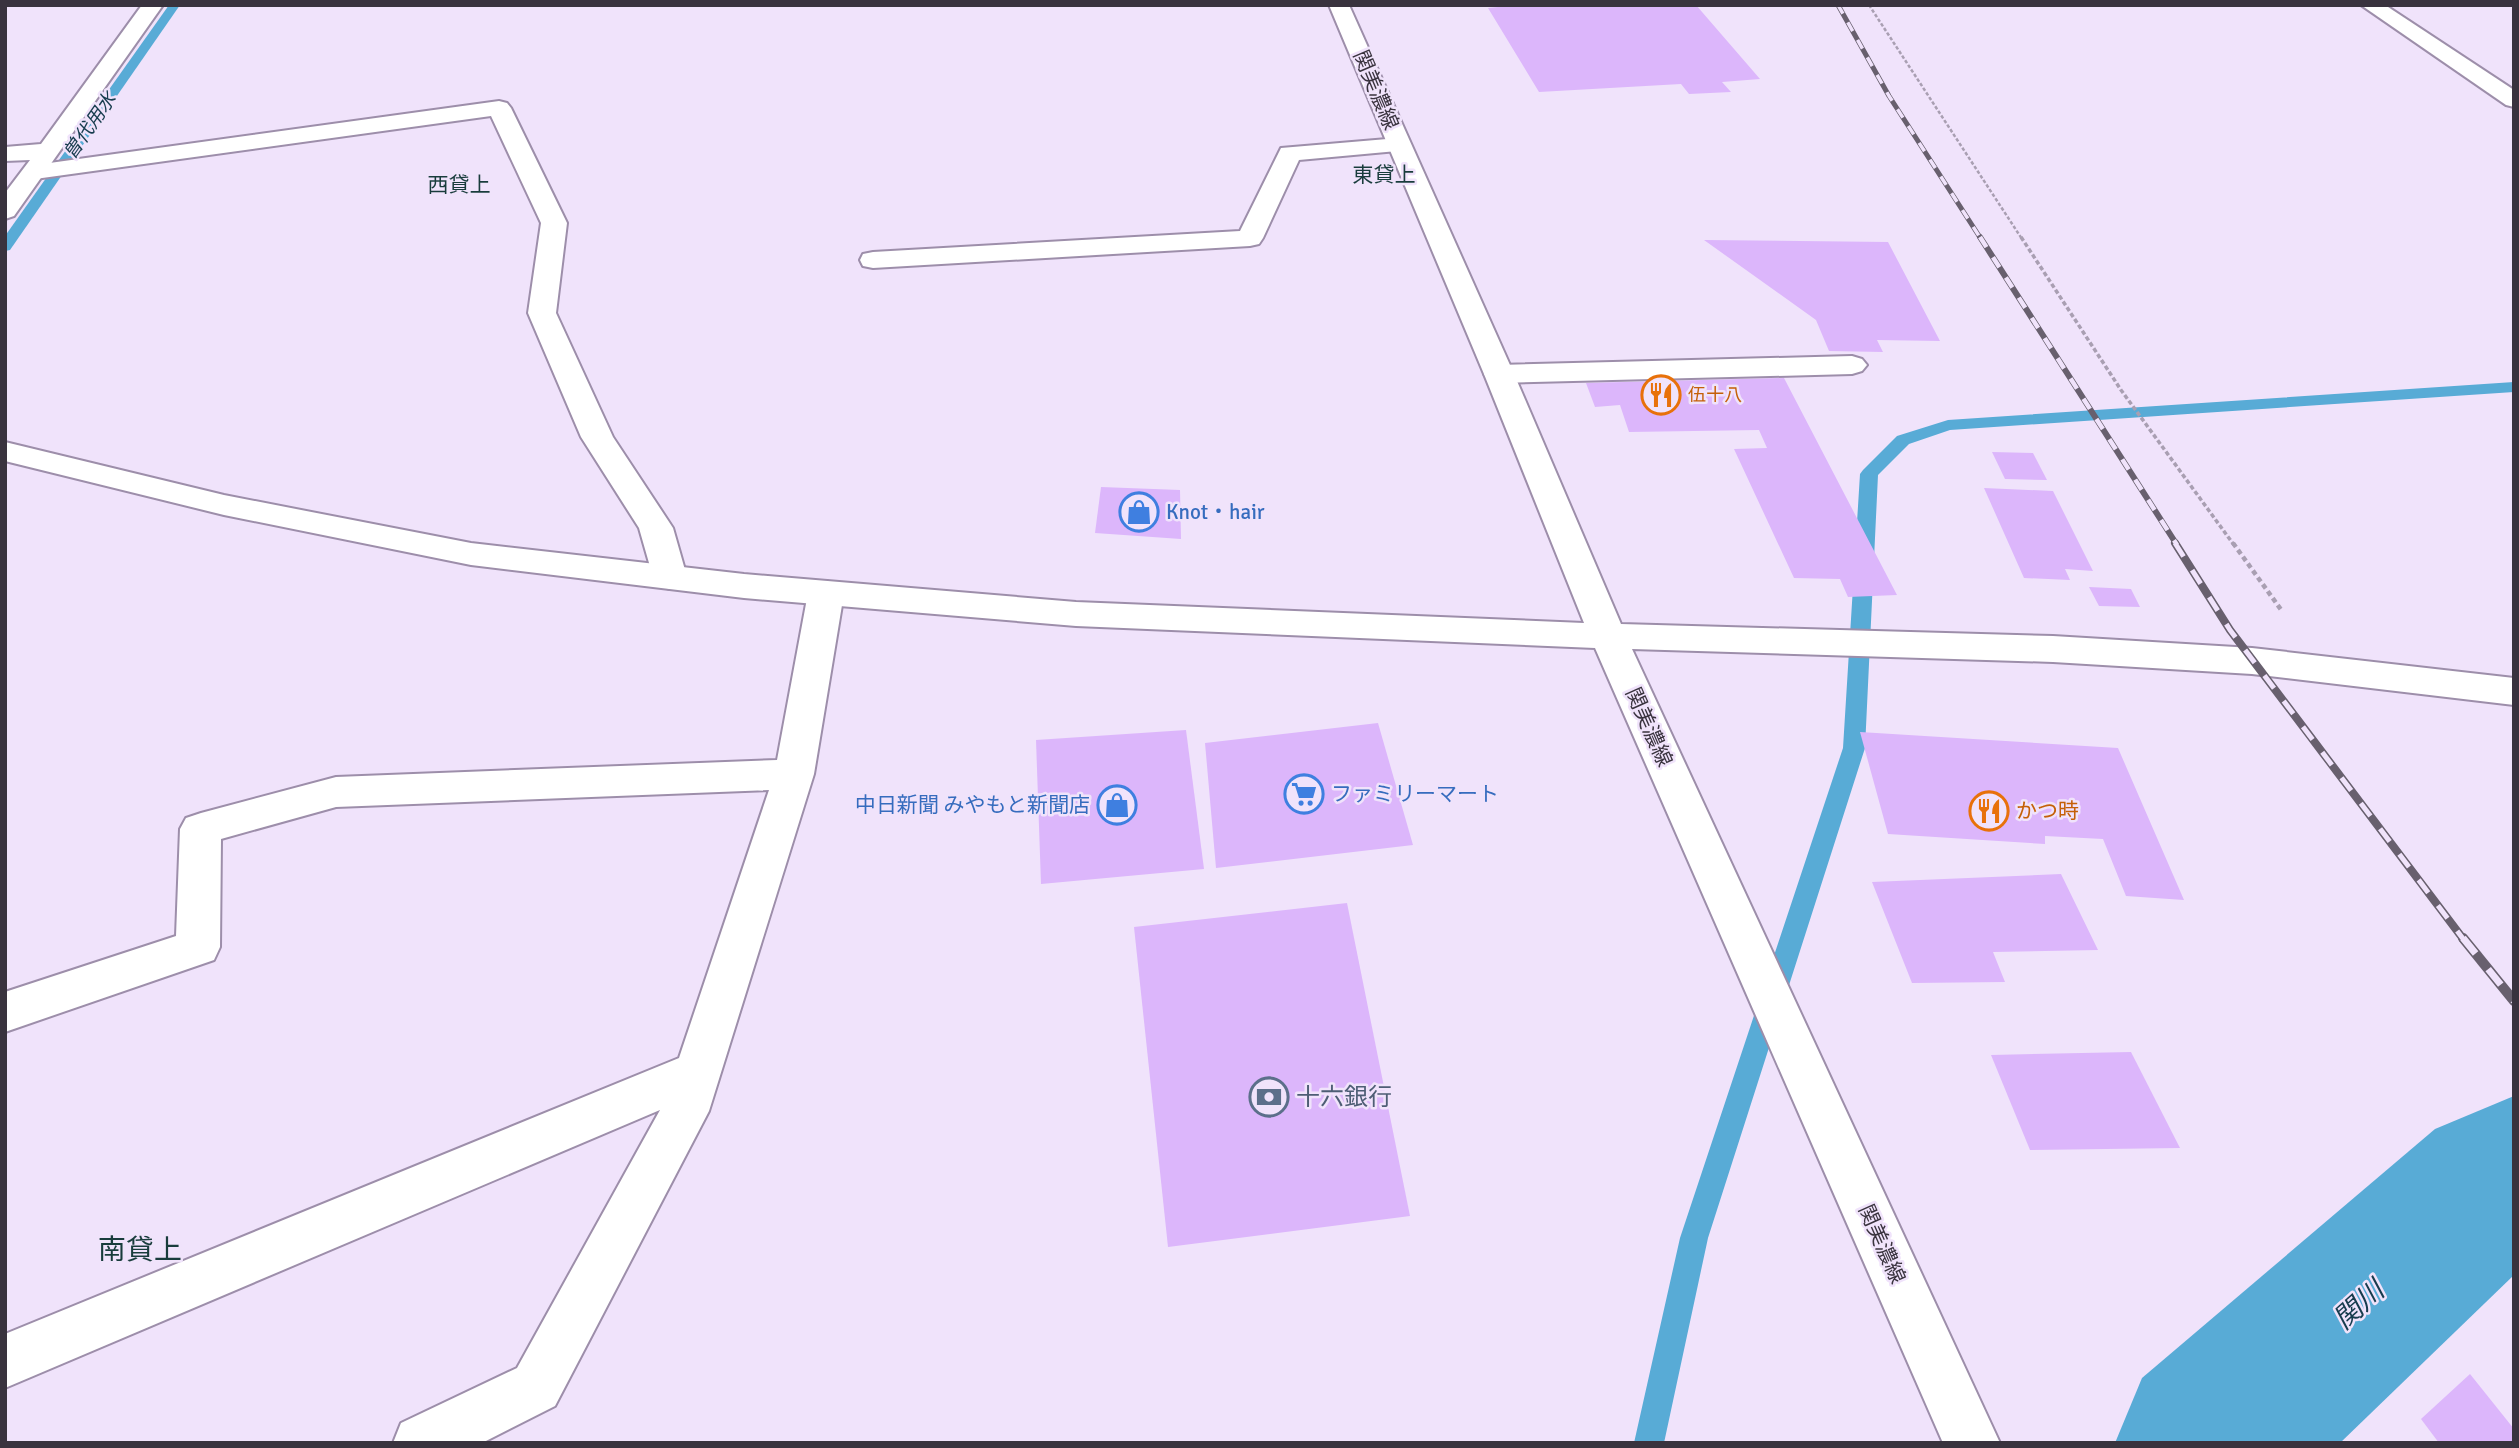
<svg xmlns="http://www.w3.org/2000/svg" width="2519" height="1448" font-family="Signika,'Noto Sans JP',sans-serif">
  <rect width="100%" height="100%" fill="#f0e3fb"/>
  <g fill="none" stroke-linecap="round" stroke-linejoin="round">
    <g fill="#58abd6" fill-rule="evenodd">
      <polygon points="169,5 180,5 10,250 5,251 5,236"/>
      <polygon points="2514,382 2514,392 1950,430 1909,444 1878,475 1865,748 1708,1238 1664,1443 1634,1443 1680,1238 1843,748 1860,474 1863,470 1897,436 1948,420"/>
    </g>
    <polygon fill="#58abd6" fill-rule="evenodd" points="2514,1096 2514,1275 2340,1443 2115,1443 2142,1378 2435,1129"/>
  </g>
  <g fill="#dcb6fb">
    <polygon points="1518,5 1696,5 1760,79 1722,82 1731,92 1689,94 1681,84 1539,92 1488,8"/>
    <polygon points="1704,240 1888,242 1940,341 1877,340 1883,352 1829,351 1816,320"/>
    <polygon points="1784,378 1897,595 1848,597 1840,579 1794,578 1734,449 1767,448 1759,430 1629,432 1620,405 1595,407 1586,383"/>
    <polygon points="1992,452 2033,453 2047,480 2005,479"/>
    <polygon points="1101,487 1180,490 1181,539 1095,533"/>
    <polygon points="1984,488 2053,491 2093,571 2065,569 2070,580 2024,578"/>
    <polygon points="2089,587 2131,589 2140,607 2099,606"/>
    <polygon points="1378,723 1413,845 1216,868 1205,743"/>
    <polygon points="1186,730 1204,869 1041,884 1036,740"/>
    <polygon points="1860,732 2118,748 2184,900 2126,896 2103,839 2045,836 2045,844 1888,834"/>
    <polygon points="2061,874 2098,950 1993,952 2005,982 1912,983 1872,882"/>
    <polygon points="1347,903 1410,1216 1168,1247 1134,927"/>
    <polygon points="2131,1052 2180,1148 2030,1150 1991,1055"/>
    <polygon points="2470,1374 2514,1429 2514,1443 2439,1443 2421,1419"/>
  </g>
  <g fill="none" stroke-linecap="round" stroke-linejoin="round">
    <g stroke="#9d8eaa" stroke-width="4">
      <g id="lane">
        <polygon points="499,101 507,103 511,108 567,223 556,313 613,437 673,528 687,577 682,585 670,589 658,585 653,577 639,528 581,437 528,313 541,223 491,116 35,179 26,177 23,172 26,167 35,165"/>
        <polygon points="1852,356 1862,359 1867,365 1862,371 1852,374 1499,383 1488,380 1484,374 1488,368 1499,365"/>
      </g>
    </g>
    <g stroke="#9d8eaa" stroke-width="4">
      <g id="street">
        <polygon points="142,5 163,5 14,216 5,219 5,193 30,160 5,161 5,147 41,144"/>
        <polygon points="1399,138 1408,140 1411,145 1408,150 1299,160 1263,238 1259,244 1250,246 873,268 863,266 860,260 863,254 873,252 1240,231 1281,148"/>
        <polygon points="826,581 838,585 844,593 814,774 709,1111 555,1406 482,1443 393,1443 401,1423 517,1368 660,1110 5,1388 5,1334 679,1058 769,790 336,807 221,839 220,947 214,960 5,1032 5,992 176,936 180,829 186,818 201,813 336,777 777,760 808,593 814,585"/>
      </g>
    </g>
    <g stroke="#9d8eaa" stroke-width="4">
      <g id="secondary">
        <polygon points="1329,5 1349,5 1514,374 1621,624 2053,636 2252,648 2514,678 2514,705 2252,674 2053,662 1632,649 2000,1443 1943,1443 1595,648 1076,626 744,598 471,565 224,515 5,461 5,442 224,495 471,543 744,574 1076,602 1584,623 1484,374"/>
        <polygon points="2361,5 2385,5 2514,90 2514,107 2506,105"/>
      </g>
    </g>
    <polyline stroke="#a99fb2" stroke-width="2.5" stroke-dasharray="3.5 2" stroke-linecap="butt" points="1869,5 2022,239"/>
    <polyline stroke="#a99fb2" stroke-width="3.5" stroke-dasharray="4.5 2.5" stroke-linecap="butt" points="2021,237 2121,390 2234,545"/>
    <polyline stroke="#a99fb2" stroke-width="4.5" stroke-dasharray="5 3.5" stroke-linecap="butt" points="2233,543 2282,611"/>
    <use href="#lane" fill="#fff" fill-rule="evenodd"/>
    <use href="#street" fill="#fff" fill-rule="evenodd"/>
    <use href="#secondary" fill="#fff" fill-rule="evenodd"/>
    <g stroke="#68606e" stroke-width="5">
      <polyline id="rail-far3" points="1838,5 1889,96 1981,239"/>
    </g>
    <g stroke="#68606e" stroke-width="6">
      <polyline id="rail-far2" points="1980,237 2177,545"/>
    </g>
    <g stroke="#68606e" stroke-width="8">
      <polyline id="rail-far1" points="2175,543 2230,630 2464,940"/>
    </g>
    <g stroke="#68606e" stroke-width="10">
      <polyline id="rail" points="2463,938 2514,1001"/>
    </g>
    <use href="#rail-far3" stroke="#f0e3fb" stroke-width="3.5" stroke-dasharray="10" stroke-linecap="butt"/>
    <use href="#rail-far2" stroke="#f0e3fb" stroke-width="4.5" stroke-dasharray="12" stroke-linecap="butt"/>
    <use href="#rail-far1" stroke="#f0e3fb" stroke-width="5" stroke-dasharray="16" stroke-linecap="butt"/>
    <use href="#rail" stroke="#f0e3fb" stroke-width="7" stroke-dasharray="20" stroke-linecap="butt"/>
  </g>
  <defs>
    <g id="restaurant-ring" transform="scale(2.0125)"><circle r="9.5" fill="#f0e3fb" stroke="#e8710a" stroke-width="1.5"/><path d="M-5-6h1v4h1v-4h1v4h1v-4h1v5L-1.5 .5V6h-2V.5L-5-1ZM5-6V6H3V1.5H1.5Q1.5-4 5-6Z" fill="#e8710a"/></g>
    <g id="shop-ring" transform="scale(2.0125)"><circle r="9.5" fill="#f0e3fb" stroke="#3f7fe0" stroke-width="1.5"/><path d="M-5-2.5h2.3a2.7 3.5 0 0 1 5.4 0H5L5.5 6h-11ZM-1.5-2.5h3a1.5 2.3 0 0 0-3 0Z" fill="#3f7fe0"/></g>
    <g id="supermarket-ring" transform="scale(2.0125)"><circle r="9.5" fill="#f0e3fb" stroke="#3f7fe0" stroke-width="1.5"/><path d="M-6-5.5h2.5l.6 2H6L4.5 2H-2.5L-4.4-4H-6ZM-1.5 3.2a1.3 1.3 0 1 0 .1 0ZM3 3.2a1.3 1.3 0 1 0 .1 0Z" fill="#3f7fe0"/></g>
    <g id="bank-ring" transform="scale(2.0125)"><circle r="9.5" fill="#f0e3fb" stroke="#5c6f8a" stroke-width="1.5"/><path d="M-6-4H6V4H-6ZM0-2.3a2.3 2.3 0 1 0 0 4.6a2.3 2.3 0 1 0 0-4.6Z" fill="#5c6f8a"/></g>
  </defs>
  <g fill-rule="evenodd">
    <use href="#restaurant-ring" x="1661" y="395"/>
    <use href="#shop-ring" x="1139" y="512"/>
    <use href="#supermarket-ring" x="1304" y="794"/>
    <use href="#shop-ring" x="1117" y="805"/>
    <use href="#restaurant-ring" x="1989" y="811"/>
    <use href="#bank-ring" x="1269" y="1097"/>
  </g>
  <g text-anchor="middle" dominant-baseline="central" stroke-width="5" stroke-linejoin="round" paint-order="stroke">
    <g font-size="18" fill="#c56008" stroke="#f0e3fb" text-anchor="start">
      <text x="1688" y="395">伍十八</text>
    </g>
    <g font-size="19" font-style="italic" fill="#173c4e" stroke="#f0e3fb">
      <text transform="translate(90 126) rotate(-55)">曽代用水</text>
    </g>
    <g font-size="21" fill="#39333e" stroke="#f0e3fb">
      <text transform="translate(1376 90) rotate(67)">関美濃線</text>
      <text transform="translate(1649 727) rotate(66)">関美濃線</text>
      <text transform="translate(1882 1244) rotate(66)">関美濃線</text>
    </g>
    <g font-size="21" fill="#193c3c" stroke="#f0e3fb">
      <text x="1384" y="175">東貸上</text>
      <text x="459" y="185">西貸上</text>
    </g>
    <g font-size="21" fill="#366cbe" stroke="#f0e3fb" text-anchor="start">
      <text x="1166" y="512">Knot・hair</text>
      <text x="1331" y="794">ファミリーマート</text>
      <text x="1090" y="805" text-anchor="end">中日新聞 みやもと新聞店</text>
    </g>
    <g font-size="21" fill="#c56008" stroke="#f0e3fb" text-anchor="start">
      <text x="2016" y="811">かつ時</text>
    </g>
    <g font-size="24" fill="#4e5e75" stroke="#f0e3fb" text-anchor="start">
      <text x="1296" y="1097">十六銀行</text>
    </g>
    <g font-size="28" fill="#193c3c" stroke="#f0e3fb">
      <text x="140" y="1250">南貸上</text>
    </g>
    <g font-size="28" font-style="italic" fill="#173c4e" stroke="#f0e3fb">
      <text transform="translate(2359 1305) rotate(-42)">関川</text>
    </g>
  </g>
  <rect width="2519" height="1448" fill="none" stroke="#39333e" stroke-width="14"/>
</svg>
